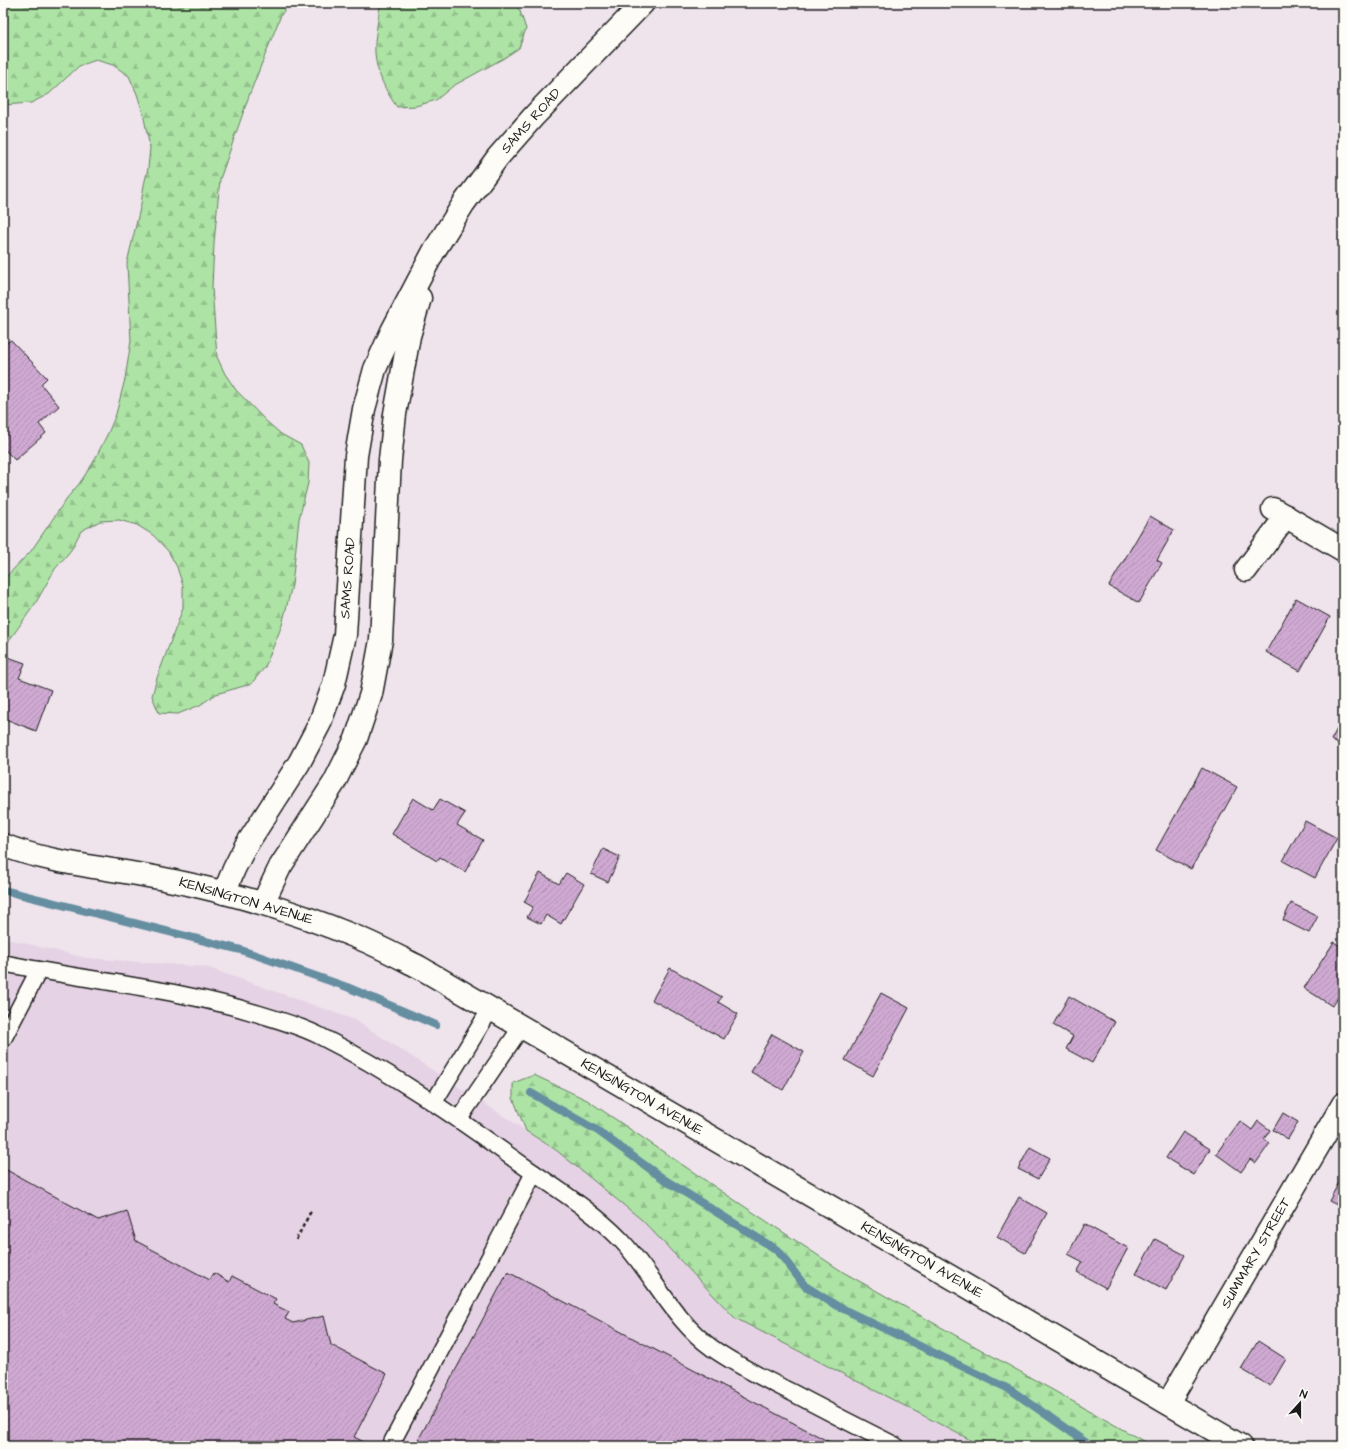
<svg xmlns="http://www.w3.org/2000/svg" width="1346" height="1449" font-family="'Architects Daughter',sans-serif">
  <defs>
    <pattern id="forest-firs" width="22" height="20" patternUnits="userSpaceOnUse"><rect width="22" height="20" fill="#ade3a5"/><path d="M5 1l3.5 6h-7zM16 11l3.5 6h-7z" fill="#94c28d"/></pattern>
    <pattern id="building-hatch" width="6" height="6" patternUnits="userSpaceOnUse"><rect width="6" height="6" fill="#cfa9d2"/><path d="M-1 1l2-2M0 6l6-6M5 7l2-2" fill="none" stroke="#b191b4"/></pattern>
  </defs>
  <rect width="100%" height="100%" fill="#efe3ec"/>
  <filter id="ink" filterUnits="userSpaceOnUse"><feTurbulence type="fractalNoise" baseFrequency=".025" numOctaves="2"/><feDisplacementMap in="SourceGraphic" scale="8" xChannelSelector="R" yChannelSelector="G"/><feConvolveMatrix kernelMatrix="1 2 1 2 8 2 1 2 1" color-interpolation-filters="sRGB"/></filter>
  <g filter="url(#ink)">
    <polygon fill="#e5d2e4" points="3,938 86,958 206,967 355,1020 556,1150 642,1220 735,1318 982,1446 3,1446"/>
    <g fill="url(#forest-firs)" stroke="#648060">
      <polygon points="3,3 289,3 281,15 250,93 220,179 214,243 212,288 217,357 225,374 236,390 266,421 281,434 301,445 309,463 308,483 299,519 292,585 282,625 265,667 251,684 216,694 200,705 178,714 159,713 152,696 157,678 183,608 183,586 177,567 168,551 153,535 137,525 119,520 100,521 81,531 71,550 55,569 35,604 3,649 3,580 31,551 67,498 79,484 93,463 109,431 116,414 125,379 131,341 127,263 141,204 144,185 148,168 150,148 143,113 137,94 129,76 113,65 96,60 79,66 49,94 31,103 3,105"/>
      <path d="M380 3H515L520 11 526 29 519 48 504 58 453 86 436 100 416 106 397 107C386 92 376 72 375 53 374 36 379 20 380 3Z"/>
      <polygon points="534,1075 587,1100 721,1191 843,1272 1152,1446 982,1446 735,1318 642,1220 556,1150 526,1131 513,1098 513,1083"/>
    </g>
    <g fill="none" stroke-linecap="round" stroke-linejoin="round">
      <g stroke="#658ea0" stroke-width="8">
        <polyline points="3,890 241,950 347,987 436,1025"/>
        <polyline points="531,1093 598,1131 665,1180 777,1250 805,1286 837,1306 1011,1390 1091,1446"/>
      </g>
    </g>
    <g fill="url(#building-hatch)" stroke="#1c1c1c">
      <polygon points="11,340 47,378 41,384 59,406 39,424 46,433 15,460 3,448 3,342 5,344"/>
      <polygon points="1150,516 1174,530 1157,560 1162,563 1139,603 1109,586"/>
      <polygon points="1296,598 1330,617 1300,671 1266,652"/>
      <polygon points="5,656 25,663 19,678 51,690 36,731 3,718 3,662"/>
      <polygon points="1343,718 1343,747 1331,740"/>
      <polygon points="1202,768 1237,787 1191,869 1156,850"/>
      <polygon points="413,798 433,810 440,799 465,813 457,825 483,840 465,872 440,857 437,861 392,834"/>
      <polygon points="1305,821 1337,838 1315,878 1283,861"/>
      <polygon points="603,849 620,857 608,882 591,874"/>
      <polygon points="540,873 559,884 566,873 584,884 561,924 546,915 541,924 527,917 533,907 524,902"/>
      <polygon points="1291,903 1318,916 1309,933 1283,920"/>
      <polygon points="1334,942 1343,948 1343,990 1332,1006 1304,988"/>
      <polygon points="670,968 722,997 718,1002 738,1014 724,1039 652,1000"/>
      <polygon points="881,993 909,1008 873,1076 845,1060"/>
      <polygon points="1069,996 1115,1022 1092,1063 1066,1049 1073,1036 1053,1025"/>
      <polygon points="772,1034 804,1052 783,1090 751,1072"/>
      <polygon points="1283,1113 1298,1122 1288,1139 1273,1130"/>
      <polygon points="1240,1121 1252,1130 1258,1121 1270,1130 1264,1139 1270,1143 1256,1163 1250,1159 1241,1172 1216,1154"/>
      <polygon points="1183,1132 1210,1149 1194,1175 1166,1158"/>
      <polygon points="1030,1147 1050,1158 1038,1179 1018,1169"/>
      <polygon points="3,1168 98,1220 127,1211 136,1241 210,1280 214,1273 229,1282 232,1276 276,1299 273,1304 289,1312 285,1319 293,1323 324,1316 331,1345 387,1374 354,1437 366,1443 364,1446 3,1446"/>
      <polygon points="1343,1175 1343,1208 1329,1201"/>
      <polygon points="1019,1197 1047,1213 1025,1253 997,1237"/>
      <polygon points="1084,1224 1128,1248 1106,1288 1077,1272 1083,1262 1068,1254"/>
      <polygon points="1155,1239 1185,1255 1166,1290 1136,1274"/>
      <polygon points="508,1272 837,1446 415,1446"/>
      <polygon points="1258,1341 1286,1359 1270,1386 1241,1369"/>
    </g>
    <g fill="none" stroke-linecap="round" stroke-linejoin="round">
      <g stroke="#1c1c1c" stroke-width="19">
        <g id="lane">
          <path d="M3 963C88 981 176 988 259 1014 279 1020 300 1026 318 1035 390 1071 456 1117 521 1164 555 1188 592 1210 621 1240 653 1274 673 1320 712 1348 736 1365 763 1378 789 1391 825 1410 860 1428 896 1446"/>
          <polyline points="3,1039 39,970"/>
          <polyline points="434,1102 491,1008"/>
          <polyline points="459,1119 522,1026"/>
          <polyline points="390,1446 534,1173"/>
        </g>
      </g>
      <g stroke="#1c1c1c" stroke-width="25">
        <g id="street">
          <polyline points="1273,509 1343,550"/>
          <polyline points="1246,570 1286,516"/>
          <polyline points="224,893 234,869 245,847 299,763 319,725 334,684 345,635 356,456 364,409 375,369 392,331 434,251 464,203 498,157 534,116 643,3"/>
          <polyline points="263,903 280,867 334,783 356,739 371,694 381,640 390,460 395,414 409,336 420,298"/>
          <polyline points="1168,1403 1343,1104"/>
        </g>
      </g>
      <g stroke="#1c1c1c" stroke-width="25">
        <path id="secondary" d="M3 845C53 865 115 868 169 880 234 893 298 913 359 938 380 947 399 957 419 967L1241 1446"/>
      </g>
      <polyline stroke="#1c1c1c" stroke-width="2.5" stroke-dasharray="4 3" stroke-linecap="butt" points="296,1240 311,1211"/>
      <use href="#lane" stroke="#fdfcf7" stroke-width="16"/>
      <use href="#street" stroke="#fdfcf7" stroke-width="22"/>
      <use href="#secondary" stroke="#fdfcf7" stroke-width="22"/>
    </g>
  </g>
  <g text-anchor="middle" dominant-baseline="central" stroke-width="4" stroke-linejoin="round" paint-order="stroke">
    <g font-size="14" fill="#1c1c1c" stroke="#fdfcf7">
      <text transform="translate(531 121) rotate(-48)">SAMS ROAD</text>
      <text transform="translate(348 578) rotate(-86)">SAMS ROAD</text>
      <text transform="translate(246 901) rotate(16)">KENSINGTON AVENUE</text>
      <text transform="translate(642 1097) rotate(30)">KENSINGTON AVENUE</text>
      <text transform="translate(1256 1253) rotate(-60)">SUMMARY STREET</text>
      <text transform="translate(922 1260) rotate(30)">KENSINGTON AVENUE</text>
    </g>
  </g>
  <rect width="1346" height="1449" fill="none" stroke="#fdfcf7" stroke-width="16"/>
  <rect x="8" y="8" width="1330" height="1433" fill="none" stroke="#1c1c1c" stroke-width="1.5" filter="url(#ink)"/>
  <g transform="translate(1300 1403) rotate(21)" stroke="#fdfcf7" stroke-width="3" paint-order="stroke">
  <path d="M0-3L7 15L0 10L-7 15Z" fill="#1c1c1c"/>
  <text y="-6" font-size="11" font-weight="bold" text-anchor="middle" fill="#1c1c1c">N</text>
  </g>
</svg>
